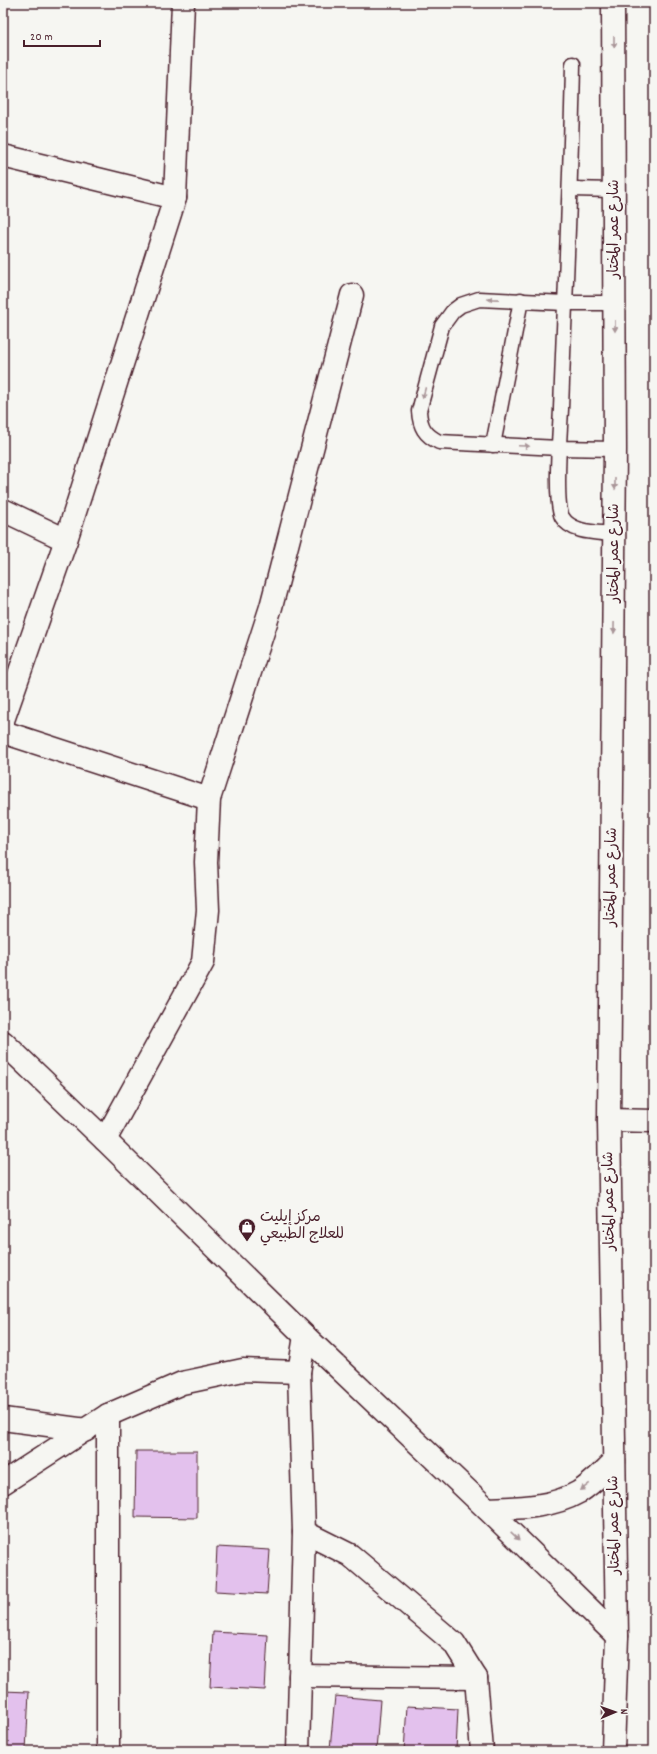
<svg xmlns="http://www.w3.org/2000/svg" width="657" height="1754" font-family="Dekko,'Playpen Sans Arabic',sans-serif">
  <rect width="100%" height="100%" fill="#f6f6f2"/>
  <filter id="ink" filterUnits="userSpaceOnUse"><feTurbulence type="fractalNoise" baseFrequency=".025" numOctaves="2"/><feDisplacementMap in="SourceGraphic" scale="8" xChannelSelector="R" yChannelSelector="G"/><feConvolveMatrix kernelMatrix="1 2 1 2 8 2 1 2 1" color-interpolation-filters="sRGB"/></filter>
  <g filter="url(#ink)">
    <g fill="#e3c1ed" stroke="#4a1f2b">
      <polygon points="136,1451 197,1451 197,1518 135,1517"/>
      <polygon points="217,1547 270,1550 267,1594 215,1591"/>
      <polygon points="213,1632 268,1635 265,1690 210,1687"/>
      <polygon points="3,1691 29,1692 26,1751 3,1751"/>
      <polygon points="335,1696 380,1700 376,1751 330,1749"/>
      <polygon points="407,1706 458,1709 456,1751 404,1751"/>
    </g>
    <g fill="none" stroke-linecap="round" stroke-linejoin="round">
      <g stroke="#4a1f2b" stroke-width="17">
        <g id="service">
          <path d="M573 64C571 179 565 294 561 409 560 431 554 501 562 517 572 534 598 532 615 534"/>
          <polyline points="571,189 614,190"/>
          <path d="M615 303H565L479 299 461 305 453 311 442 326 419 411C420 427 425 435 439 442L559 448 615 449"/>
          <polyline points="493,445 521,300"/>
        </g>
      </g>
      <g stroke="#4a1f2b" stroke-width="25">
        <g id="minor">
          <polyline points="3,156 175,198"/>
          <polyline points="3,510 66,540"/>
          <polyline points="3,720 66,540 175,198 183,3"/>
          <polyline points="3,732 209,799"/>
          <polyline points="3,1042 105,1140 305,1336 487,1509 617,1636"/>
          <polyline points="105,1140 203,962 208,910 206,862 209,799 271,607 352,295"/>
          <polyline points="299,1372 304,1532 350,1555 454,1643 476,1678 482,1751"/>
          <polyline points="108,1415 108,1751"/>
          <polyline points="3,1419 86,1430"/>
          <polyline points="3,1483 108,1415 182,1383 243,1370 299,1372 305,1336"/>
          <path d="M487 1509C518 1508 551 1508 579 1492 592 1484 603 1472 614 1462"/>
          <polyline points="300,1676 476,1678"/>
          <polyline points="298,1751 304,1532"/>
        </g>
      </g>
      <g stroke="#4a1f2b" stroke-width="25">
        <g id="tertiary">
          <polyline points="613,3 615,449 609,1120 617,1636 613,1751"/>
          <polyline points="609,1120 654,1121"/>
        </g>
      </g>
      <use href="#service" stroke="#f6f6f2" stroke-width="14"/>
      <use href="#minor" stroke="#f6f6f2" stroke-width="22"/>
      <use href="#tertiary" stroke="#f6f6f2" stroke-width="22"/>
    </g>
    <defs><path id="oneway-solid" d="M-6-.8H1V-3.2L6.5 0L1 3.2V.8H-6Z"/></defs>
    <g fill="#a99598">
      <use href="#oneway-solid" transform="translate(614 42) rotate(90)"/>
      <use href="#oneway-solid" transform="translate(493 299) rotate(-179)"/>
      <use href="#oneway-solid" transform="translate(615 326) rotate(90)"/>
      <use href="#oneway-solid" transform="translate(424 393) rotate(105)"/>
      <use href="#oneway-solid" transform="translate(524 446) rotate(3)"/>
      <use href="#oneway-solid" transform="translate(615 484) rotate(90)"/>
      <use href="#oneway-solid" transform="translate(614 628) rotate(91)"/>
      <use href="#oneway-solid" transform="translate(585 1487) rotate(142)"/>
      <use href="#oneway-solid" transform="translate(515 1536) rotate(44)"/>
    </g>
  </g>
  <defs>
    <g id="shop-pin" transform="scale(0.9)"><path d="M0 17L-7.5 6A9.5 9.5 0 1 1 7.5 6Z" fill="#4a1f2b" stroke="#f6f6f2"/><path d="M-5-2.5h2.3a2.7 3.5 0 0 1 5.4 0H5L5.5 6h-11ZM-1.5-2.5h3a1.5 2.3 0 0 0-3 0Z" fill="#fff"/></g>
  </defs>
  <g fill-rule="evenodd">
    <use href="#shop-pin" x="247" y="1227"/>
  </g>
  <g text-anchor="middle" dominant-baseline="central" stroke-width="4" stroke-linejoin="round" paint-order="stroke">
    <g font-size="15" fill="#4a1f2b" stroke="#f6f6f2">
      <text transform="translate(615 229) rotate(-90)">شارع عمر المختار</text>
      <text transform="translate(615 553) rotate(-90)">شارع عمر المختار</text>
      <text transform="translate(612 877) rotate(-89)">شارع عمر المختار</text>
      <text transform="translate(610 1201) rotate(-91)">شارع عمر المختار</text>
      <text transform="translate(615 1525) rotate(-91)">شارع عمر المختار</text>
    </g>
    <g font-size="15" fill="#4a1f2b" stroke="#f6f6f2" text-anchor="start">
      <text x="260" y="1218">مركز إيليت<tspan x="260" dy="17">للعلاج الطبيعي</tspan></text>
    </g>
  </g>
  <rect width="657" height="1754" fill="none" stroke="#f6f6f2" stroke-width="16"/>
  <rect x="8" y="8" width="641" height="1738" fill="none" stroke="#4a1f2b" stroke-width="1.5" filter="url(#ink)"/>
  <g transform="translate(615 1712) rotate(88)" stroke="#f6f6f2" stroke-width="3" paint-order="stroke">
  <path d="M0-3L7 15L0 10L-7 15Z" fill="#4a1f2b"/>
  <text y="-6" font-size="11" font-weight="bold" text-anchor="middle" fill="#4a1f2b">N</text>
  </g>
  <path d="M24 40v6h76v-6" fill="none" stroke="#4a1f2b" stroke-width="2"/>
  <text x="30" y="40" font-size="12" fill="#4a1f2b" stroke="#f6f6f2" stroke-width="3" paint-order="stroke">20 m</text>
</svg>
